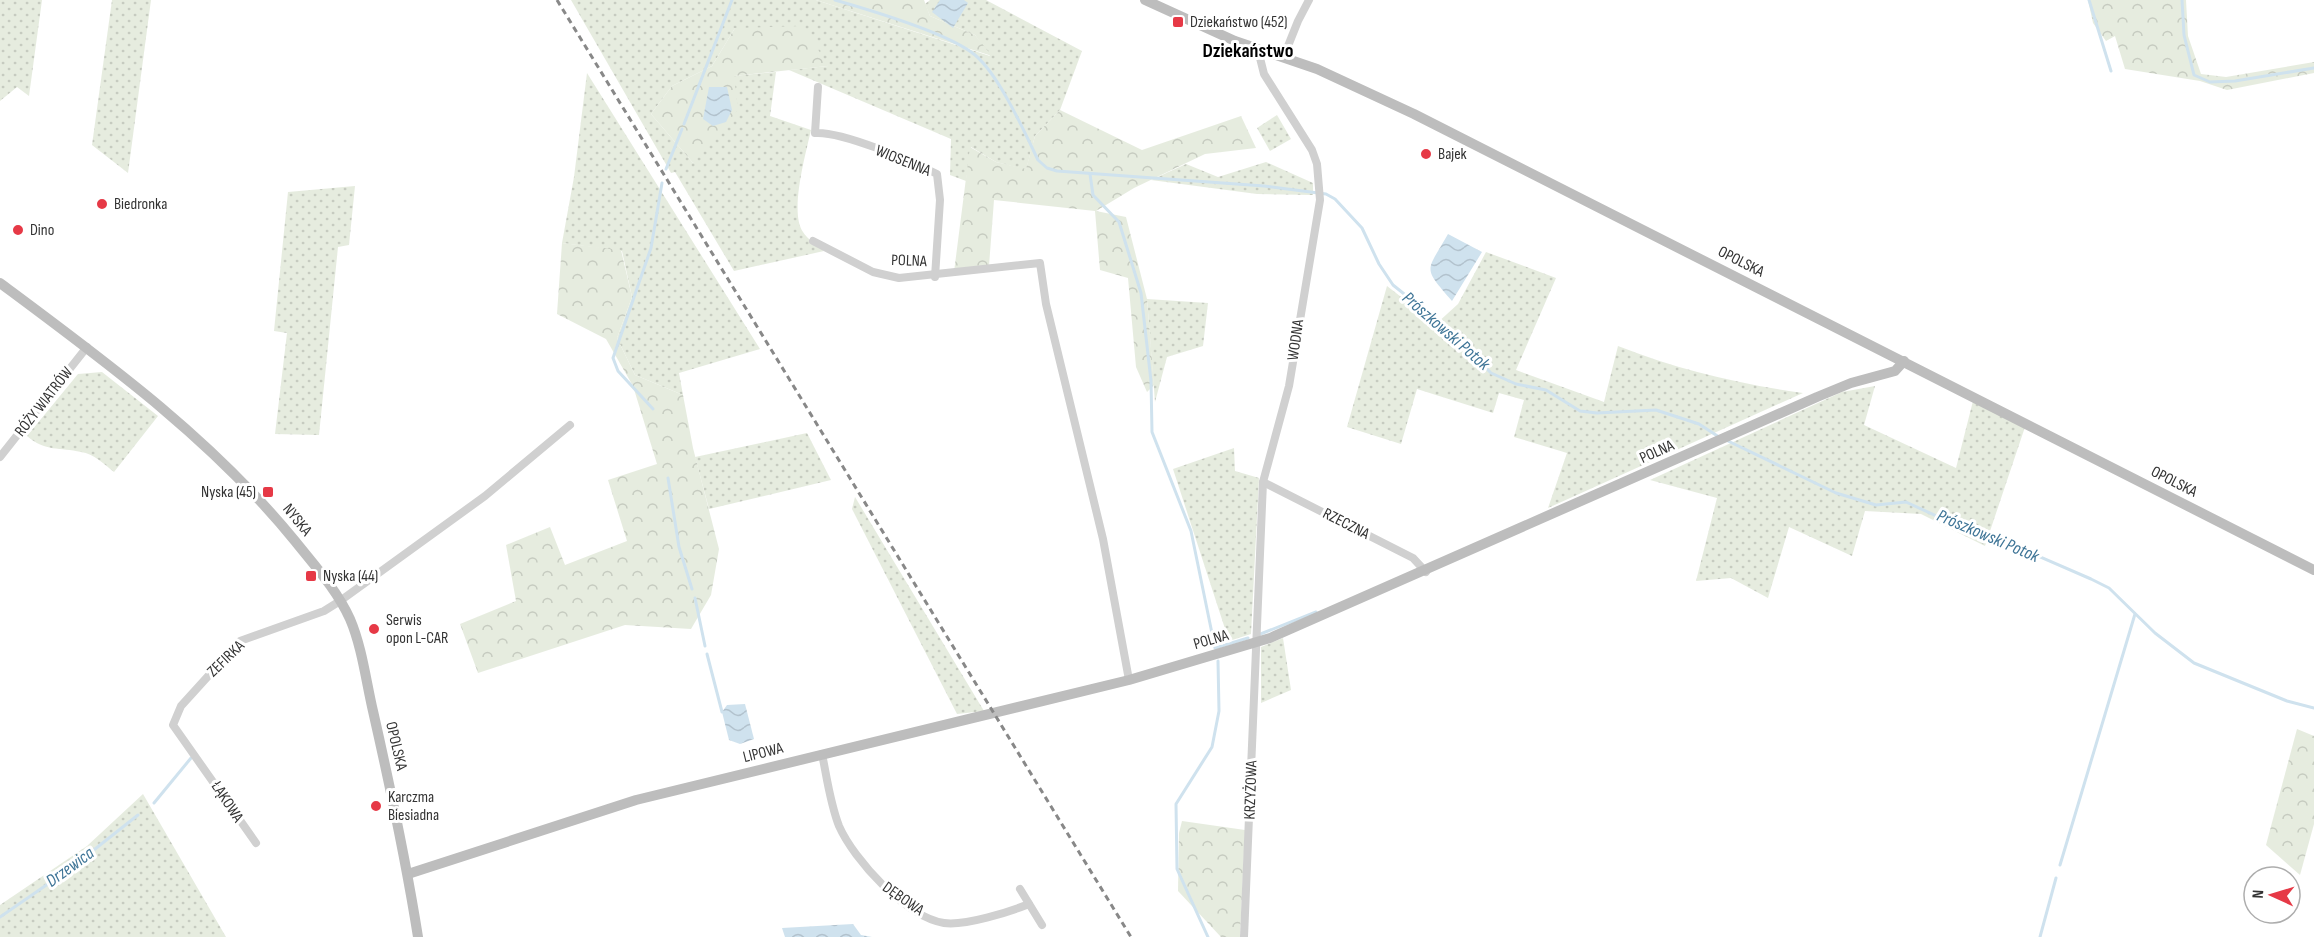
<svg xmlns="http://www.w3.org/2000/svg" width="2314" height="937" font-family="'Sofia Sans Condensed',sans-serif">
  <defs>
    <pattern id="grass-dots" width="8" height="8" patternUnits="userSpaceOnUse" patternTransform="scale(1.5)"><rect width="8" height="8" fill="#e6ecdf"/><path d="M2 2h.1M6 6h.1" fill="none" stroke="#c6cbc0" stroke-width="1.8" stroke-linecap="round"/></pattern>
    <pattern id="forest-crowns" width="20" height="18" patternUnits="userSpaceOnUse" patternTransform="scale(1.5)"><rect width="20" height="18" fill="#e6ecdf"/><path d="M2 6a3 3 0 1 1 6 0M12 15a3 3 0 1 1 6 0" fill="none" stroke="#c6cbc0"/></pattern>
    <pattern id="water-waves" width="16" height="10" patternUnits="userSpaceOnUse" patternTransform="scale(1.5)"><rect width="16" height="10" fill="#cfe2ee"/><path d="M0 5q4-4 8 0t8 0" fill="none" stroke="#b2c2cd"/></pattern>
  </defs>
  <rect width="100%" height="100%" fill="#fff"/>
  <g fill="url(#grass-dots)">
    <polygon points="0,0 42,0 29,96 17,87 0,101"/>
    <polygon points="112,0 151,0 128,173 92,145"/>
    <path d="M571 0H816L990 56 975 35 930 16 925 4 930 0H986L1082 51 1060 110 1035 136 1026 170 996 162 971 147 966 181 950 175 951 139 789 70 828 66 735 28 712 66 672 86 651 114 693 163 733 76 776 72 770 116 811 130C806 153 789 212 803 232 807 239 817 245 824 251L734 271 675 172 671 173Z"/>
    <polygon points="587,73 760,349 679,373 683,395 635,375 617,338 632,297 622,251 562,243 574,177"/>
    <polygon points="1277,115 1291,139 1270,151 1257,128"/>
    <polygon points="1266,162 1313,183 1313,195 1257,194 1151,180 1186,164 1218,177"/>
    <polygon points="355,186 349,245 338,247 319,435 275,434 287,333 274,331 288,192"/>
    <path d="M1486 252 1556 278 1516 370 1604 402 1618 346C1679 370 1739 384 1803 393L1548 508 1567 453 1514 437 1524 400 1499 393 1493 413 1417 389 1401 444 1347 427 1387 286 1436 324 1458 304Z"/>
    <polygon points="1147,299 1208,303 1203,346 1167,357 1155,402"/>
    <path d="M102 372 158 416 114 472C104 464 94 454 81 452 60 447 45 452 27 436L78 374Z"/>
    <polygon points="1875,386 1864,425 1956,468 1973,401 2025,427 1985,546 1921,514 1865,511 1852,556 1789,527 1768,598 1731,578 1696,581 1717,498 1650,480 1842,392"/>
    <polygon points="807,433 831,480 709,509 695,457"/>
    <polygon points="1234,448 1235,471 1259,478 1251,634 1229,641 1173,469"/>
    <polygon points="855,497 984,711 957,714 852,509"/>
    <polygon points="1283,638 1291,690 1261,703 1261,647"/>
    <polygon points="143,794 226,937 0,937 0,905 87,846"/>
  </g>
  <g fill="url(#forest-crowns)">
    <polygon points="816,0 924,0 930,16 975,35 992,56"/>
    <polygon points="2088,0 2186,0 2188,36 2201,74 2226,77 2314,62 2314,73 2227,90 2200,81 2125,69 2115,36 2106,41 2093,23"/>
    <polygon points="804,26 828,66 734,76 738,110 693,163 651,114 672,86 712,66 735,28"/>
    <polygon points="1060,110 1142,150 1241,116 1256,148 1205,154 1134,188 1096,211 1126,217 1147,299 1154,385 1147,392 1136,367 1128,278 1100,270 1095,211 994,200 989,266 954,272 970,147 996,162 1026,169 1035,136"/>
    <polygon points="562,243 621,250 632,297 617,338 635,375 683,395 693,448 719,549 711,595 691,629 625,625 478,673 460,624 516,601 506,545 550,527 565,565 627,541 608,480 657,464 633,386 606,339 557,314"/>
    <polygon points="2297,729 2314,736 2314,824 2300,875 2266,845"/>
    <polygon points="1182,821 1245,830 1240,937 1221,937 1178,891 1179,833"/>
  </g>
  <g fill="url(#water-waves)">
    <polygon points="940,0 964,0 968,3 953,28 932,12"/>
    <polygon points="709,87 727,87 732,110 726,122 713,126 703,119"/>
    <path d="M1448 234 1482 252 1452 301C1422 266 1426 273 1448 234Z"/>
    <polygon points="745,704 754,739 740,744 729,740 722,712 727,705"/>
    <polygon points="853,924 861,935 872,937 785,937 782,928"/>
  </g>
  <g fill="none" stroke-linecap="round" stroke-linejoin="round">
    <g stroke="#cfe2ee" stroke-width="3">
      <path d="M835 0C870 10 949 33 975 55 999 75 1024 131 1038 160L1047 168 1057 171 1264 186 1326 194 1335 199 1362 228 1379 264 1393 285 1449 330 1491 373 1516 384 1546 390 1580 411 1597 413 1656 410 1699 424 1719 437"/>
      <polyline points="2089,0 2111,71"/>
      <polyline points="2182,0 2184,35 2194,75 2210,82 2235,81 2314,68"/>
      <polyline points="684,124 732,0"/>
      <polyline points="666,169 682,129"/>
      <polyline points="1090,174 1093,195 1119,222 1141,293 1151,381 1152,432 1191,531 1215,648 1248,638"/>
      <polyline points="653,409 618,371 613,358 651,248 662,183"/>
      <polyline points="1728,441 1836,493 1876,505 1906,502 1993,542 2017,547 2091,579 2109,588 2155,633 2194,663 2287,701 2314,708"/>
      <polyline points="668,478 679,547 692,589"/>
      <polyline points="695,598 705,646"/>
      <polyline points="1258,635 1316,612"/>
      <polyline points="707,654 722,712"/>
      <polyline points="154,803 191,758"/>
      <polyline points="2060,865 2135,614"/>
      <polyline points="0,917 71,868 138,815"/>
      <polyline points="1208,937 1177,869 1176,804 1212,747 1219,711 1218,661"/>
      <polyline points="2040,937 2056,878"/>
    </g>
    <g stroke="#d0d0d0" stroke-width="8">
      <polyline points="1284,56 1298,21 1309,0"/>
      <path d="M818 87 815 133C842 131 911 161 937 174L940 200 935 277"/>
      <polyline points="813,241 873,272 899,278 1040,263 1046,304 1103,539 1129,680"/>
      <polyline points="0,457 87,347"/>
      <polyline points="1263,482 1413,558 1426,572"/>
      <path d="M822 754C827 778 830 803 839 826 854 860 906 917 944 923 965 926 1009 912 1029 904"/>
      <polyline points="256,843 173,725 181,706 240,641 324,611 340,601 485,496 570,425"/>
      <polyline points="1020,889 1042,925"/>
      <polyline points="1244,937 1263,482 1289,386 1320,200 1317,164 1312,150 1264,74 1258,50"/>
    </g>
    <g stroke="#bdbdbd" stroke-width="10">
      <polyline points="1145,0 1235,41 1317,69 1414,114 2314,570"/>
      <path d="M0 283C105 361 212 439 295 541 315 566 337 590 350 619 362 647 366 681 373 711 390 786 406 861 418 937"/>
      <polyline points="408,874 636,800 1129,680 1270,638 1817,397 1851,383 1895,371 1904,361"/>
    </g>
    <polyline stroke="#888" stroke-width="3" stroke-dasharray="6 4.5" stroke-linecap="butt" points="557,0 1131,937"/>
  </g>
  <g fill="#e63946" stroke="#fff" stroke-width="2">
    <rect x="1172" y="16" width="12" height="12" rx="3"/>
    <circle cx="1426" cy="154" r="6"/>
    <circle cx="102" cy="204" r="6"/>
    <circle cx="18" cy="230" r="6"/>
    <rect x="262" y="486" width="12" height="12" rx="3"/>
    <rect x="305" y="570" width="12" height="12" rx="3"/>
    <circle cx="374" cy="629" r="6"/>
    <circle cx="376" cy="806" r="6"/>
  </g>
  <g text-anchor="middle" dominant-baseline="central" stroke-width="6" stroke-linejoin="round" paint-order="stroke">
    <g font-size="16" fill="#333" stroke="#fff" text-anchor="start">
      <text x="1190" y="22">Dziekaństwo (452)</text>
      <text x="1438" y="154">Bajek</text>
      <text x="114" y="204">Biedronka</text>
      <text x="30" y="230">Dino</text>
      <text x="256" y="492" text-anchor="end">Nyska (45)</text>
      <text x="323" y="576">Nyska (44)</text>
      <text x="386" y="620">Serwis<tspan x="386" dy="18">opon L-CAR</tspan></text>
      <text x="388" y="797">Karczma<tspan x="388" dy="18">Biesiadna</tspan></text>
    </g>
    <g font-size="16" fill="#333" stroke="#fff">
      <text transform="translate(903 161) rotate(22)">WIOSENNA</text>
      <text transform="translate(909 261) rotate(2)">POLNA</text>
      <text transform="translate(1741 262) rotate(27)">OPOLSKA</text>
      <text transform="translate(1296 340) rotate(-82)">WODNA</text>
      <text transform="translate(44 402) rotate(-52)">RÓŻY WIATRÓW</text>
      <text transform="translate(1657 452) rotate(-24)">POLNA</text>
      <text transform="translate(2174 482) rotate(27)">OPOLSKA</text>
      <text transform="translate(297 520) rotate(51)">NYSKA</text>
      <text transform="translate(1346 524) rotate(27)">RZECZNA</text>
      <text transform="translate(1211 640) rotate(-16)">POLNA</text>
      <text transform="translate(226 659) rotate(-44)">ZEFIRKA</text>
      <text transform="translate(396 746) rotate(77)">OPOLSKA</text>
      <text transform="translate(763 753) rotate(-14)">LIPOWA</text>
      <text transform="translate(1251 790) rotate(-88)">KRZYŻOWA</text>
      <text transform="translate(227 802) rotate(57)">ŁĄKOWA</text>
      <text transform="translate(903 899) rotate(35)">DĘBOWA</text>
    </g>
    <g font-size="18" font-style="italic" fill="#3f7597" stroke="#fff">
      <text transform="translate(1446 331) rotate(41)">Prószkowski Potok</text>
      <text transform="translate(1988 536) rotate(23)">Prószkowski Potok</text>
      <text transform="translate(70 867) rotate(-36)">Drzewica</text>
    </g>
    <g font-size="20" font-weight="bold" fill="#000" stroke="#fff">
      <text x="1248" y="51">Dziekaństwo</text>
    </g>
  </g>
  <g transform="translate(2272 895) rotate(274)"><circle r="28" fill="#ffffff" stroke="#adadad" stroke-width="1.5"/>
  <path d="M0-4.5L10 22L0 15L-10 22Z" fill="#e63946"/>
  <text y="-9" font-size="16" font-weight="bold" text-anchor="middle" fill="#333333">N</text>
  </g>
</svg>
